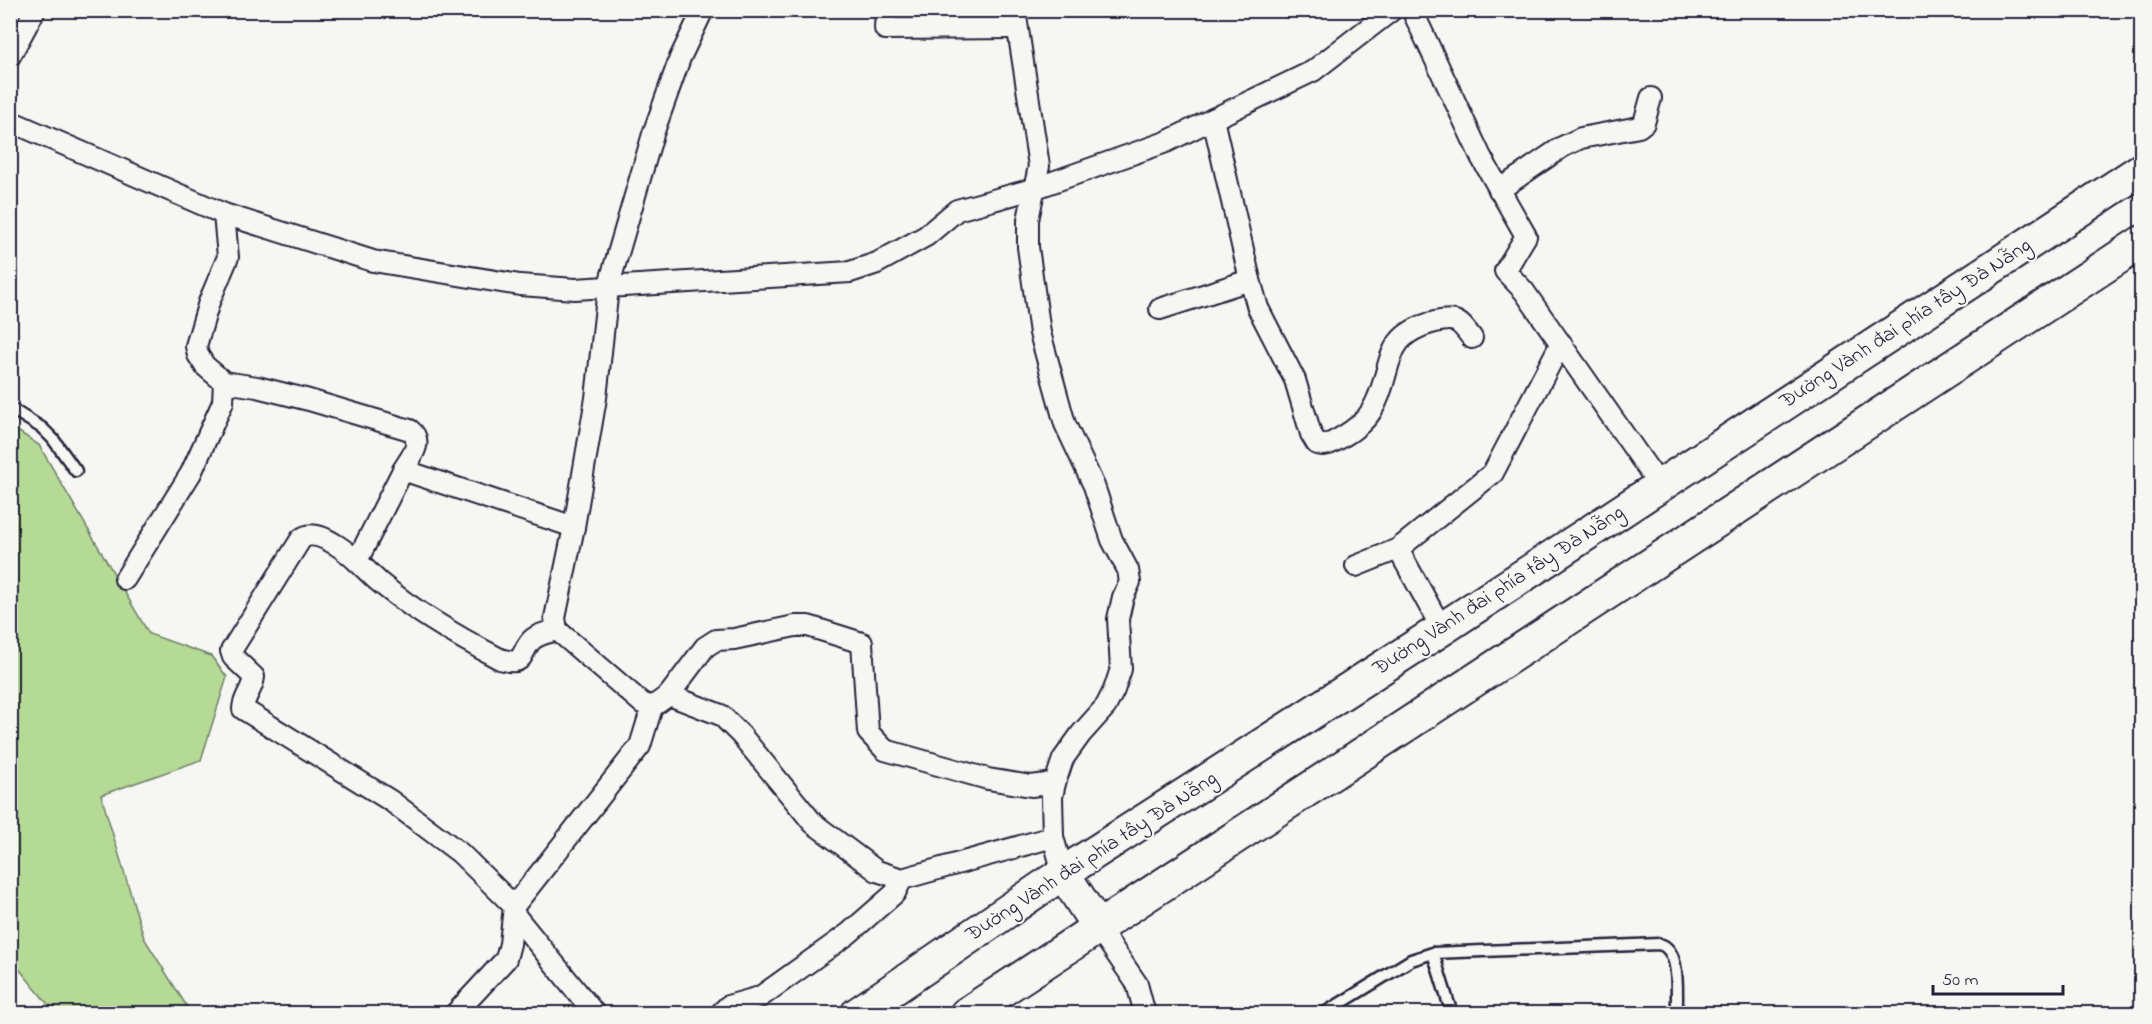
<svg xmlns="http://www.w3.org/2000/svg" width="2152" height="1024" font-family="'Indie Flower',sans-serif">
  <rect width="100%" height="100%" fill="#f6f6f2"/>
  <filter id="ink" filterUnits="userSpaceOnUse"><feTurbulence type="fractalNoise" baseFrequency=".0167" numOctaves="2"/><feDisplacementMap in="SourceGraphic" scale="12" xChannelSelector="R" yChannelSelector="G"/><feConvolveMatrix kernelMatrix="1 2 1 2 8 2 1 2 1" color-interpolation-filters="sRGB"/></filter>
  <g filter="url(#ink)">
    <polygon fill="#b5da95" stroke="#6c7e68" stroke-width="1.5" points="10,426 39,445 149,634 211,656 227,677 201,760 101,795 144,938 191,1013 55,1013 11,959"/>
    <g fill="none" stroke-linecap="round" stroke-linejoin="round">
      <g stroke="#22223b" stroke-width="15">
        <g id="lane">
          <polyline points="10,408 42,428 53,439 76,471"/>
          <polyline points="1433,953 1452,1014"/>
          <path d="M1323 1014 1411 960 1433 953 1659 944C1682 949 1676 995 1677 1014"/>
        </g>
      </g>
      <g stroke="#22223b" stroke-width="24">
        <g id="street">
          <polyline points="886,10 885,29 1017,28"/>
          <polyline points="1015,10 1039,166 1028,220 1028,247 1040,333 1065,424 1094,486 1112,540 1128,570 1130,582 1123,597 1118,619 1121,669 1114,690 1106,706 1081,734 1063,759 1055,783 1052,797 1053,837 1063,873"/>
          <polyline points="1412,10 1481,157 1526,236 1505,271 1524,291 1660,486"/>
          <polyline points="10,56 35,10"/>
          <path d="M1213 119 1250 280 1258 308 1295 380 1311 434 1317 444C1327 447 1333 442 1342 437 1354 430 1365 422 1372 410 1395 372 1378 336 1435 322 1457 317 1459 321 1472 338"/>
          <polyline points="10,121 224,214 373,261 520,285 575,289 850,272 877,263 926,236 957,210 1033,189 1166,142 1213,119 1313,71 1392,10"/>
          <polyline points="1499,190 1562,147 1581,138 1639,127 1644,123 1651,98"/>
          <path d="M224 214 228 257 209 302 196 346 198 355 205 366 224 382 257 387 309 400 410 430C425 442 410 458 403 470"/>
          <polyline points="1160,309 1250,280"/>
          <polyline points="357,561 403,470 574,527"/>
          <polyline points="1356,566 1398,549"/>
          <polyline points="125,579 191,473 223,402 224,382"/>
          <polyline points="1442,629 1398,549 1493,473 1561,343"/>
          <polyline points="669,695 721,715 741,735 813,823 877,871 902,879"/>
          <polyline points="652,707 669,695 705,647 716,640 734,639 795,626 808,626 862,643 868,732 885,750 988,779 1031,786 1055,783"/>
          <path d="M514 906 460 853 391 801 243 709C243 698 253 689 254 677L233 657 231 651 301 539C312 530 327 539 338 546 354 556 365 570 379 582 416 613 458 637 500 659 525 666 519 656 530 642 536 634 547 633 557 630"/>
          <polyline points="514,914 595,1014"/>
          <polyline points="1098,927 1137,984 1145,1014"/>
          <polyline points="455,1014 506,959 510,944 514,906 640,746 652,707 642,703 557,630 555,618 574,527 596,398 608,288 653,134 680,58 703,10"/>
          <polyline points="720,1014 728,1006 760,997 848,934 895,893 902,879 1053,837"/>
        </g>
      </g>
      <g stroke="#22223b" stroke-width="36">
        <g id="primary">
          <polyline points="1063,873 1098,927"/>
          <polyline points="857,1014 1063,873 1442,629 2142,169"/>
          <polyline points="966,1014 2142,242"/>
        </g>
      </g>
      <use href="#lane" stroke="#f6f6f2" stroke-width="10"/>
      <use href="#street" stroke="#f6f6f2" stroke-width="20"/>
      <use href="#primary" stroke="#f6f6f2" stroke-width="32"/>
    </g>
  </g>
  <g text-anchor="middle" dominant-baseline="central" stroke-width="4.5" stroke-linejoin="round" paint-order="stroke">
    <g font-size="21" fill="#22223b" stroke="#f6f6f2">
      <text transform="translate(1906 324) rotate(-33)">Đường Vành đai phía tây Đà Nẵng</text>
      <text transform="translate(1499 591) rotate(-33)">Đường Vành đai phía tây Đà Nẵng</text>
      <text transform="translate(1092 857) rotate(-33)">Đường Vành đai phía tây Đà Nẵng</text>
    </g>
  </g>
  <rect width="2152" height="1024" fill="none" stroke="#f6f6f2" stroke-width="36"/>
  <rect x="18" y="18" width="2116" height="988" fill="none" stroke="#22223b" stroke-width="2" filter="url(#ink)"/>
  <path d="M1933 985v9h130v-9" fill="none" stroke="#22223b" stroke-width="3"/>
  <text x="1942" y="985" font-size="18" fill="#22223b" stroke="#f6f6f2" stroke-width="4.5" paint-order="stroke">50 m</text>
</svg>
